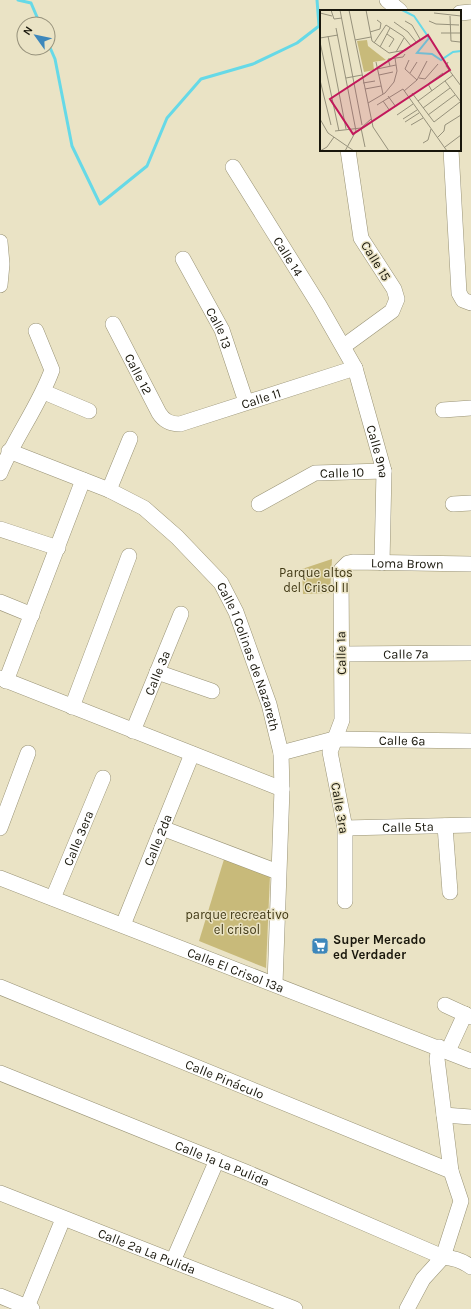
<svg xmlns="http://www.w3.org/2000/svg" width="471" height="1309" font-family="Karla,sans-serif">
  <rect width="100%" height="100%" fill="#eae3c5"/>
  <g fill="#c8ba7a">
    <polygon points="332,559 330,593 303,594 302,569"/>
    <polygon points="225,856 270,875 266,968 199,941"/>
  </g>
  <g fill="none" stroke-linecap="round" stroke-linejoin="round">
    <g stroke="#66d9e7" stroke-width="3">
      <polyline points="18,0 31,3 40,24"/>
      <polyline points="48,43 55,59 72,146 100,204 147,166 167,118 201,79 253,64 297,43 319,26 317,0"/>
    </g>
    <g stroke="#999376" stroke-width="16">
      <g id="minor">
        <polyline points="387,0 400,11"/>
        <polyline points="460,13 471,12"/>
        <polyline points="451,150 459,293 463,300 471,303"/>
        <path id="s1" d="M233 167 319 305 355 368 384 471 382 563"/>
        <polyline points="0,242 2,264 0,285"/>
        <path id="s2" d="M183 259 222 330 246 402"/>
        <path id="s3" d="M113 324 159 413C164 421 170 424 180 424L355 368"/>
        <polyline points="344,346 392,311 397,299 394,289 361,238 348,150"/>
        <polyline points="44,392 89,411"/>
        <polyline points="443,410 471,408"/>
        <path id="s4" d="M9 451 109 490 144 508 177 537 221 583 236 612 269 704 281 753 282 789 275 984"/>
        <path d="M0 473C15 437 39 406 52 370L36 331"/>
        <polyline points="109,490 130,439"/>
        <path id="s5" d="M259 504 315 473 384 471"/>
        <polyline points="453,504 471,503"/>
        <polyline points="0,529 58,548"/>
        <polyline points="0,602 32,615"/>
        <path id="s6" d="M341 654 471 653"/>
        <polyline points="157,672 212,691"/>
        <polyline points="0,678 282,789"/>
        <polyline points="6,681 83,480"/>
        <polyline points="72,707 129,556"/>
        <path id="s7" d="M133 731 181 614"/>
        <path id="s8" d="M281 753 334 739 471 741"/>
        <polyline points="445,826 450,892"/>
        <polyline points="0,828 28,753"/>
        <polyline points="162,828 278,872"/>
        <path id="s9" d="M345 828 471 825"/>
        <path id="s10" d="M0 878 471 1061"/>
        <path id="s11" d="M53 898 103 778"/>
        <path id="s12" d="M345 901V828L330 752 342 720 341 570 348 563 353 562 471 564"/>
        <path id="s13" d="M123 925 192 754"/>
        <path id="s14" d="M0 987 451 1171"/>
        <polyline points="445,1005 471,1017"/>
        <polyline points="448,1051 465,1014"/>
        <path id="s15" d="M0 1073 248 1173 443 1257C454 1258 462 1260 471 1267"/>
        <polyline points="444,1115 471,1117"/>
        <path id="s16" d="M0 1193 295 1309"/>
        <polyline points="173,1261 217,1160"/>
        <polyline points="0,1296 32,1309"/>
        <polyline points="27,1307 63,1219"/>
        <polyline points="407,1309 423,1279 443,1257 461,1201 451,1171 437,1059 439,1047"/>
      </g>
    </g>
    <use href="#minor" stroke="#fff" stroke-width="15"/>
  </g>
  <defs>
    <g id="supermarket-square" transform="scale(0.9)"><rect x="-9" y="-9" width="18" height="18" rx="4" fill="#3d87bb" stroke="#eae3c5"/><path d="M-6-5.5h2.5l.6 2H6L4.5 2H-2.5L-4.4-4H-6ZM-1.5 3.2a1.3 1.3 0 1 0 .1 0ZM3 3.2a1.3 1.3 0 1 0 .1 0Z" fill="#fff"/></g>
  </defs>
  <g fill-rule="evenodd">
    <use href="#supermarket-square" x="320" y="946"/>
  </g>
  <g text-anchor="middle" dominant-baseline="central" stroke-width="3" stroke-linejoin="round" paint-order="stroke">
    <g font-size="13" fill="#19170c" stroke="#eae3c5">
      <text stroke="none"><textPath href="#s1" startOffset="105">Calle 14</textPath></text>
      <text transform="translate(376 261) rotate(58)">Calle 15</text>
      <text stroke="none"><textPath href="#s2" startOffset="78">Calle 13</textPath></text>
      <text stroke="none"><textPath href="#s3" startOffset="56">Calle 12</textPath></text>
      <text stroke="none"><textPath href="#s3" startOffset="210">Calle 11</textPath></text>
      <text stroke="none"><textPath href="#s1" startOffset="322">Calle 9na</textPath></text>
      <text stroke="none"><textPath href="#s5" startOffset="91">Calle 10</textPath></text>
      <text stroke="none"><textPath href="#s12" startOffset="404">Loma Brown</textPath></text>
      <text transform="translate(341 653) rotate(-91)">Calle 1a</text>
      <text stroke="none"><textPath href="#s6" startOffset="65">Calle 7a</textPath></text>
      <text stroke="none"><textPath href="#s4" startOffset="333">Calle 1 Colinas de Nazareth</textPath></text>
      <text stroke="none"><textPath href="#s7" startOffset="63">Calle 3a</textPath></text>
      <text stroke="none"><textPath href="#s8" startOffset="123">Calle 6a</textPath></text>
      <text transform="translate(340 808) rotate(80)">Calle 3ra</text>
      <text stroke="none"><textPath href="#s9" startOffset="63">Calle 5ta</textPath></text>
      <text stroke="none"><textPath href="#s11" startOffset="65">Calle 3era</textPath></text>
      <text stroke="none"><textPath href="#s13" startOffset="92">Calle 2da</textPath></text>
      <text stroke="none"><textPath href="#s10" startOffset="253">Calle El Crisol 13a</textPath></text>
      <text stroke="none"><textPath href="#s14" startOffset="243">Calle Pináculo</textPath></text>
      <text stroke="none"><textPath href="#s15" startOffset="240">Calle 1a La Pulida</textPath></text>
      <text stroke="none"><textPath href="#s16" startOffset="158">Calle 2a La Pulida</textPath></text>
    </g>
    <g font-size="13" fill="#413915" stroke="#eae3c5">
      <text x="316" y="572">Parque altos<tspan x="316" dy="15">del Crisol II</tspan></text>
      <text x="237" y="914">parque recreativo<tspan x="237" dy="15">el crisol</tspan></text>
    </g>
    <g font-size="13" font-weight="bold" fill="#19170c" stroke="#eae3c5" text-anchor="start">
      <text x="333" y="939">Super Mercado<tspan x="333" dy="15">ed Verdader</tspan></text>
    </g>
  </g>
  <g transform="translate(320 10)">
    <rect width="141" height="141" fill="#eae3c5"/>
    <path d="M47 30 48 36 66 50 53 52 54 60 44 62 37 31Z" fill="#c8ba7a"/>
    <path fill="none" stroke="#66d9e7" stroke-width="2" d="M82 0 94 6 109 28 97 43 112 44 121 50 133 42 141 41"/>
    <path fill="none" stroke="#96917b" stroke-width="1" d="M11 0 14 9 22 8M20 0 42 115M29 0 53 117 69 141M46 0 52 31 69 43 86 40 100 29 92 15 85 11M0 3 12 6M114 3 141 6M130 6 131 31 140 32M109 11 116 14 139 15M74 12 88 22 96 32M16 18 36 121 25 141M50 22 60 19 61 13 57 10M121 23H141M67 24 74 29 69 37M8 26 26 119M0 28 18 25M35 30 51 27M0 32 19 121M54 33 66 15 83 26 91 36M60 37 70 18M76 42 84 28M89 50 85 59 97 70M56 52 63 84M128 52 126 56 141 76M70 56 68 49 83 47 85 44M57 59 76 55M90 63 97 52M59 65 73 62M26 68 42 65M99 68 105 69 118 54M0 70 11 115M125 71 141 92M43 73 55 71M45 79 61 76M84 81 97 70 107 51M112 81 108 74 123 63M92 83 114 112 140 92M68 86 76 97M63 91 70 101M98 91 133 65M48 93 65 83 74 72 77 61 75 48M57 95 83 79 127 141M103 98 130 78M77 105 93 94M108 105 135 85M0 109 8 123 34 141M83 109 97 100M85 112 99 103M91 115 103 108M41 118 45 137M15 121 41 118 51 109M117 128 124 121 125 115 141 105M103 133 108 130 111 119M125 137 141 125M0 141 7 137 14 127"/>
    <path fill="#c2185b" fill-opacity="0.15" stroke="#c2185b" stroke-width="2" d="M108 25 130 60 33 124 10 89Z"/>
    <rect width="141" height="141" fill="none" stroke="#19170c" stroke-width="2"/>
  </g>
  <g transform="translate(36 36) rotate(303)"><circle r="19" fill="#eae3c5" stroke="#96917b"/>
  <path d="M0-3L7 15L0 10L-7 15Z" fill="#3d87bb"/>
  <text y="-6" font-size="11" font-weight="bold" text-anchor="middle" fill="#19170c">N</text>
  </g>
</svg>
